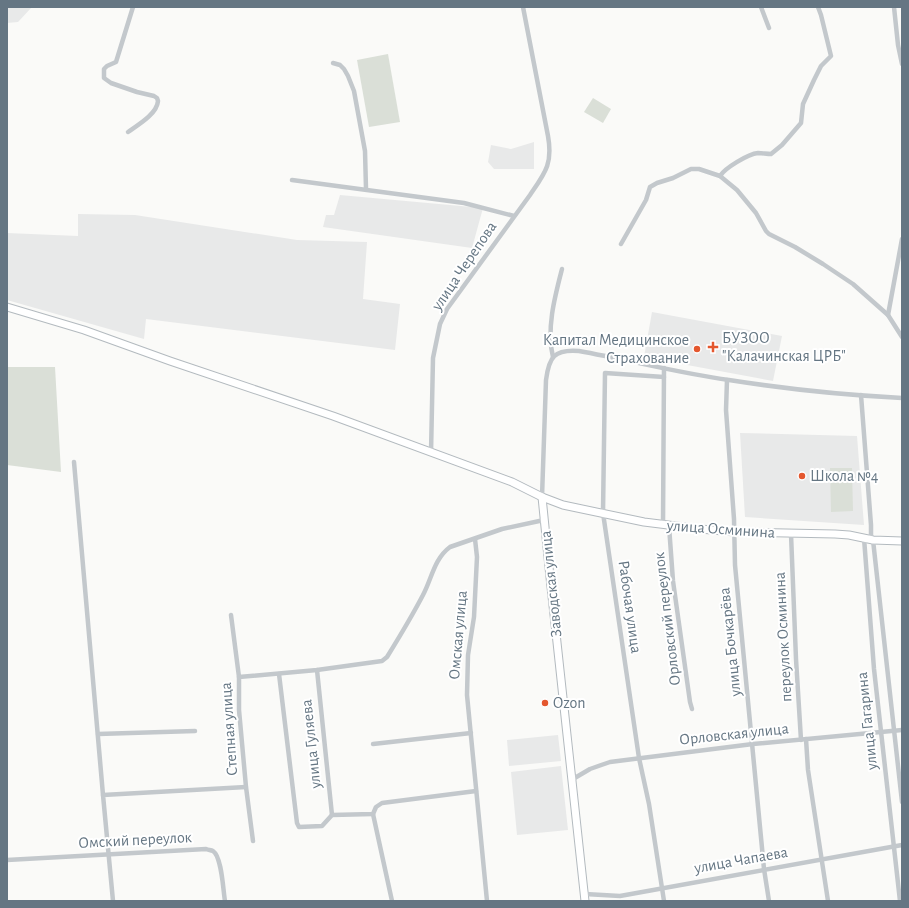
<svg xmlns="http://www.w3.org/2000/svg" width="909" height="908" font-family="'Alegreya Sans',sans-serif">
  <rect width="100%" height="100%" fill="#fafaf8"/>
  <g fill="#e8e9e9">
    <polygon points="7,7 32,7 18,22 7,23"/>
    <polygon points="534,142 534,169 494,169 488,162 491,145 511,149"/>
    <polygon points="340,195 483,208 472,248 323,227 326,215 334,215"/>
    <polygon points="78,214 135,215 297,240 367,242 363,299 400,304 395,350 146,319 144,339 7,300 7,233 78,236"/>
    <polygon points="652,312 782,336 773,381 644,357"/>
    <polygon points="740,433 857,436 864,525 745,517"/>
    <polygon points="558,735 561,761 509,766 507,740"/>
    <polygon points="561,766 568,830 517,835 511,772"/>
  </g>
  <g fill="#dadfd7">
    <polygon points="388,54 400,122 369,127 357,60"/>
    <polygon points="593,98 611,109 603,123 584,112"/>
    <polygon points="7,360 8,367 55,367 61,472 7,465"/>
    <polygon points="830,468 852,468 853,511 831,512"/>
  </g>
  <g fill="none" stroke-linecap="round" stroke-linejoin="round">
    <g stroke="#b3babf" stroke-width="9">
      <g id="secondary">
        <polyline points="7,307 84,330 170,361 333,416 512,482 542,497 563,505 644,522 700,529 735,532 835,534 849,535 873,540 902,541"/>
        <polyline points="542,497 551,587 585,901"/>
      </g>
    </g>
    <g stroke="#c3c8cc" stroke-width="4.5">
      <polyline points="761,7 769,28"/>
      <polyline points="894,7 898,45 902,64"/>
      <polyline points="333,63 340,65 344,69 348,76 354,91 365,151 366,189"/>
      <path d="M128 132C138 125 157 114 158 101L157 98 154 96 137 92 111 83 104 78V69L107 66 116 62 133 7"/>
      <path d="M720 176C725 168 748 154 758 153 762 153 767 154 771 154L782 145 801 123 803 104 814 80 821 66 831 56 821 15 818 7"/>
      <polyline points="292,180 464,203 514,216"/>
      <polyline points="621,244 646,200 650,187 657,183 673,178 691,169 699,169 720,176 737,190 756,213 766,231 769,234 795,247 823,264 853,284 888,315 902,337"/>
      <polyline points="888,315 902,239"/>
      <path d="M553 357C546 329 555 296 562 269"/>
      <polyline points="664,377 605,373 603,513 639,758 649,804 664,901"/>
      <polyline points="727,380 726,410 734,519 735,565 764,869 769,901"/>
      <polyline points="861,395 871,525 871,540"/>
      <path d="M431 453 433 358 440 324 447 309 530 195C545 173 553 164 548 136L523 7"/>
      <polyline points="74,462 103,795"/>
      <path d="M542 497 546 380C549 357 554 349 579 351 629 360 679 373 729 380 786 389 844 395 902 398"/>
      <polyline points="663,525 664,368"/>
      <polyline points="669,526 673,581 690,702 692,709"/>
      <polyline points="791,534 796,659 801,740"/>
      <polyline points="864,538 874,669 900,901"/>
      <polyline points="475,539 477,557 474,617 468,655 467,695 487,901"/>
      <polyline points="873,540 902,802"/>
      <polyline points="231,615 239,677 239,710 246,787 253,841"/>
      <polyline points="317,670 332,815"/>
      <polyline points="279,674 297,823 299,827 322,826 332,815 373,814 376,807 382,803 476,791"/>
      <path d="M239 677 317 670 382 661 387 657C400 636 412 616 423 595 432 578 434 559 450 547L502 529 544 520"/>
      <polyline points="98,734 195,731"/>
      <polyline points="806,739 808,770 828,901"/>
      <polyline points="373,744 471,733"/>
      <polyline points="573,779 590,769 610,762 753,744 902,730"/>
      <polyline points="373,814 392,901"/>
      <path d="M7 860 206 849C208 850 211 850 213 851 222 857 223 890 225 901"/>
      <polyline points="585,894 620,896 902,845"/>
      <polyline points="113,901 103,795 246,787"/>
    </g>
    <use href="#secondary" stroke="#fff" stroke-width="7"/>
  </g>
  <g fill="#e4572e" stroke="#fff" stroke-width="1.5">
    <path d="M711 341h4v4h4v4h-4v4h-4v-4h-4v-4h4z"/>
    <circle cx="697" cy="349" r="4"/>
    <circle cx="802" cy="476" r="4"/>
    <circle cx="545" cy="703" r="4"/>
  </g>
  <g text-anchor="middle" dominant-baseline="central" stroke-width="4" stroke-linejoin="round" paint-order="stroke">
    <g font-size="16" fill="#657683" stroke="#fff">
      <text transform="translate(464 266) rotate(-56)">улица Черепова</text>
      <text transform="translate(721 529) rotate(4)">улица Осминина</text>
      <text transform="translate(551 584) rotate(-96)">Заводская улица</text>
      <text transform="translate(630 607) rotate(82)">Рабочая улица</text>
      <text transform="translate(667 619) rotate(-97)">Орловский переулок</text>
      <text transform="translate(458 635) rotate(-85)">Омская улица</text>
      <text transform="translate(783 637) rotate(-93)">переулок Осминина</text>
      <text transform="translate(730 642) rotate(-96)">улица Бочкарёва</text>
      <text transform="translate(867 721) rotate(-96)">улица Гагарина</text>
      <text transform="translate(229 729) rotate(-94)">Степная улица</text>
      <text transform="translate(734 734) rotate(-6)">Орловская улица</text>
      <text transform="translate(311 744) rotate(-96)">улица Гуляева</text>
      <text transform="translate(135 840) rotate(-3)">Омский переулок</text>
      <text transform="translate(741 860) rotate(-10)">улица Чапаева</text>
    </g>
    <g font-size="16" fill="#657683" stroke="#fff" text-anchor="start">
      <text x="722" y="338">БУЗОО<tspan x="722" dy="18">"Калачинская ЦРБ"</tspan></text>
      <text x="689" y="340" text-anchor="end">Капитал Медицинское<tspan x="689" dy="18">Страхование</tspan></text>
      <text x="810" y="476">Школа №4</text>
      <text x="553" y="703">Ozon</text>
    </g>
  </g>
  <rect width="909" height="908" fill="none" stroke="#657683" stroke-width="16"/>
</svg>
